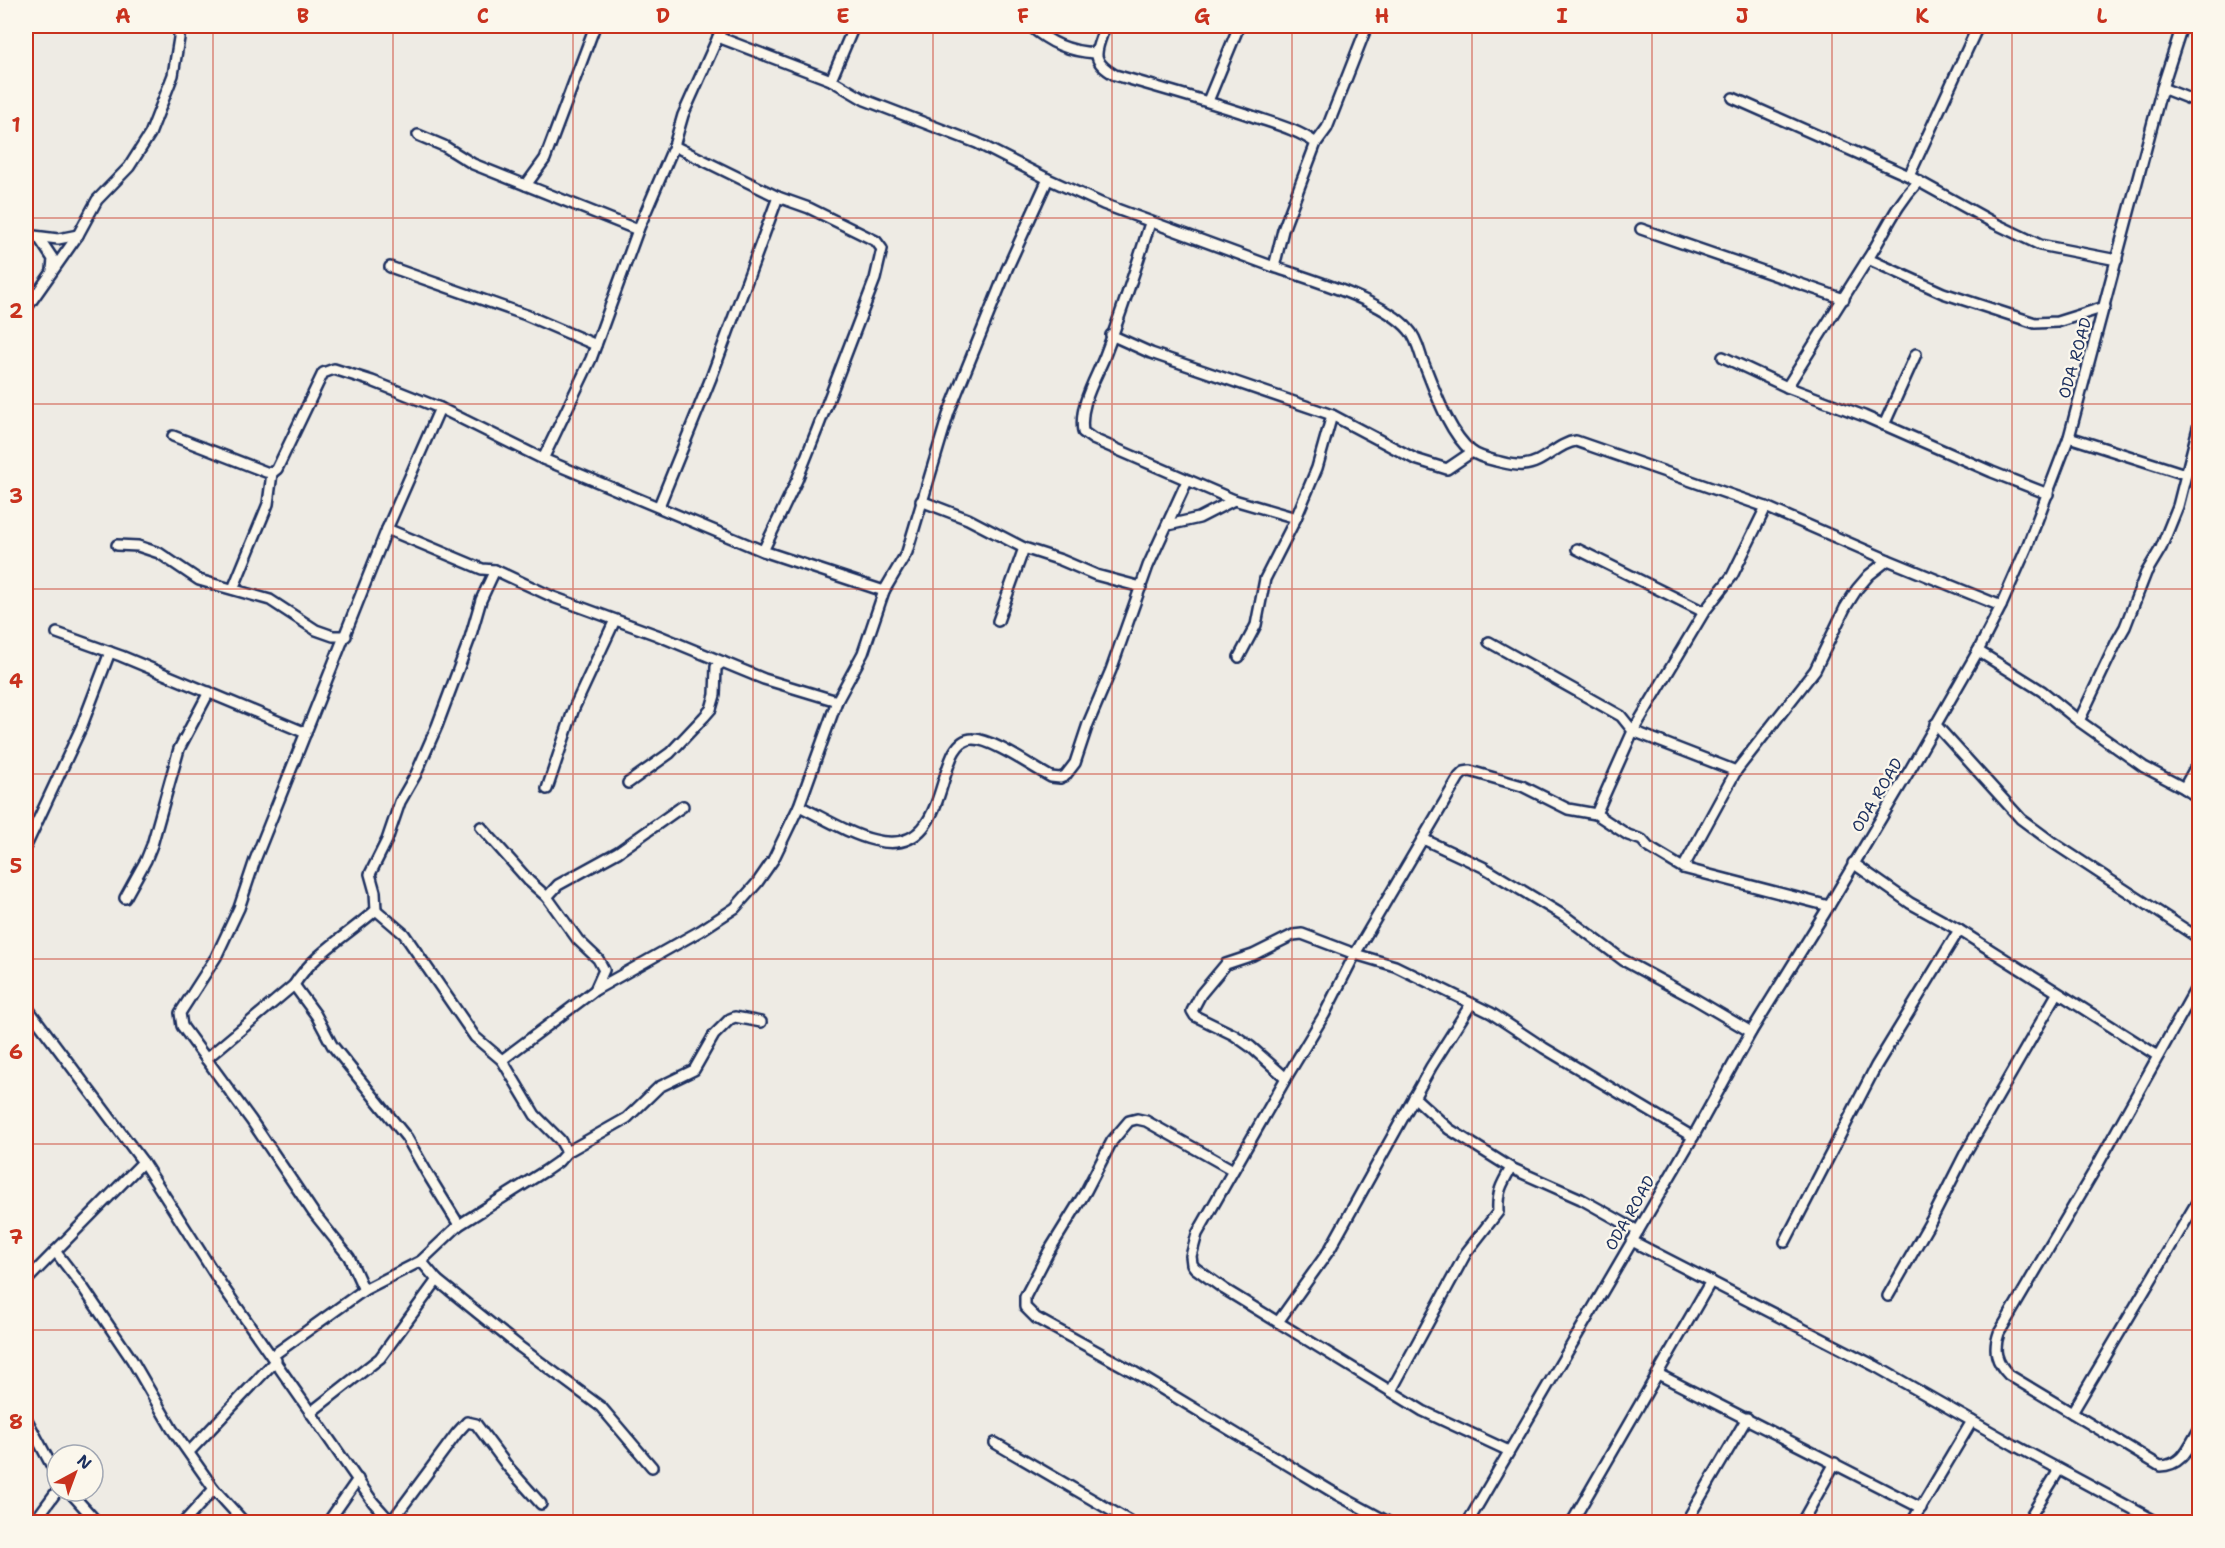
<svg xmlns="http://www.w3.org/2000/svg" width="2225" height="1548" font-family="'Shantell Sans',sans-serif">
  <rect width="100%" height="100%" fill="#eeebe4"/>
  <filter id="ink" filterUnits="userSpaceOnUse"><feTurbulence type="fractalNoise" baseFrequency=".0167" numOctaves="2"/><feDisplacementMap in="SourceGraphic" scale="12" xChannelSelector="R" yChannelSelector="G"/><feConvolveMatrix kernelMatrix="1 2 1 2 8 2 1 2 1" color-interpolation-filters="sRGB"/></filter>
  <g filter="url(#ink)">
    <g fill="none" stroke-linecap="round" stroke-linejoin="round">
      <g stroke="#1b2f5e" stroke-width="14">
        <g id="minor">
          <path d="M1030 26C1050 43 1068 51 1095 53"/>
          <path d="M1105 26C1097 50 1088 60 1115 75 1161 88 1207 101 1252 116 1275 124 1296 129 1316 143L1283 230 1274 267C1310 279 1385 301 1409 330 1416 337 1419 350 1422 359 1434 387 1447 431 1471 451 1477 456 1488 459 1496 461 1505 463 1514 466 1523 465 1544 464 1557 443 1576 441L1766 507 1888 560 2001 606"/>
          <polyline points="718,37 831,80 865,100 977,143 1048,179 1103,204 1274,267"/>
          <polyline points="831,80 854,26"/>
          <polyline points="2162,88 2200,103"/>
          <polyline points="1733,98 1909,176 1994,223 2040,245 2117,260"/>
          <polyline points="1208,101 1239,26"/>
          <polyline points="418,135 444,146 473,164 638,230"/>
          <polyline points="1316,143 1327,128 1367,26"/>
          <polyline points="674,146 778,197 809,208 876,241 882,249 875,279 817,430 797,480 763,551"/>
          <polyline points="1909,176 1978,26"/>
          <polyline points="526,185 545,159 595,26"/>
          <path d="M1150 223C1136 268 1121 314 1104 358 1094 382 1079 405 1083 432L1093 439 1234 500 1296 518"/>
          <polyline points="1641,229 1844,299"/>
          <polyline points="26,235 58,239 78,235"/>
          <polyline points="39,238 53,259 52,270"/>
          <polyline points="1868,259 1943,293 2035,323 2057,322 2105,307"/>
          <polyline points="390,267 526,315 596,345"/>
          <polyline points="26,309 78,235 97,200 129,167 150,134 173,75 179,38 179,26"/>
          <polyline points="1111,335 1151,353 1332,415 1415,459 1447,469 1472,452"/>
          <polyline points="1723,357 1787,387 1864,416 1992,472 2048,494"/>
          <path d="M1787 387C1815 343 1843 299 1871 254 1887 228 1896 205 1918 182"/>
          <polyline points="1884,425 1916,354"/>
          <polyline points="173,436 266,472 272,473"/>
          <polyline points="2069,437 2185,474"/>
          <polyline points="543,459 591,359 638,230 674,146 683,115 723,26"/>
          <polyline points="921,501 968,519 1024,548 1061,560 1096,575 1141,587"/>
          <polyline points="659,506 711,378 778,197"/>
          <polyline points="1168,525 1199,518 1234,500"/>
          <polyline points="387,529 482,569 495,570 553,597 657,635 764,679 837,701"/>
          <polyline points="117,545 138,546 159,553 199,580 270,600 316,630 333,636 346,636"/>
          <polyline points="1577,549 1704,612"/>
          <polyline points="233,589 268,504 272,473 277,469 323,373 334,369 372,381 440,408 543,459 763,551 884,591"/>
          <polyline points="998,621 1024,548"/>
          <polyline points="57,633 121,656 306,733"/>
          <polyline points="1489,642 1621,716 1633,731 1736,771"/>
          <polyline points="1978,651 2042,691 2079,721 2144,767 2184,788 2200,799"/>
          <polyline points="1239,657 1256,625 1265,579 1296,518 1317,468 1332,415"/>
          <polyline points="2079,721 2117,641 2125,627 2146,573 2161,548 2178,506 2200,420"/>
          <polyline points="1935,724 2021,819 2052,842 2200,939"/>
          <polyline points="628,783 670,753 704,717 711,709 715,695 716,667 723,662"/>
          <polyline points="2184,788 2200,759"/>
          <polyline points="547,789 574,708 615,620"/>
          <path d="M799 806C822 817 849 834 874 840 955 861 932 738 973 739 993 739 1032 767 1051 777L1060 778 1065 776 1075 763 1088 724 1111 670 1148 566 1187 481"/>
          <polyline points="1596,814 1633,731 1704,612 1732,576 1766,507"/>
          <polyline points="481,827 529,881 547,897 578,940 598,959 604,970 595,990"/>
          <polyline points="1423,839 1483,867 1566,917 1623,960 1695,999 1751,1032"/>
          <polyline points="26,846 81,728 110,652"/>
          <polyline points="1853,863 1910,903 1959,930 2158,1056"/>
          <polyline points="1683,868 1736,771 1815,670 1845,608 1857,589 1869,575 1888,560"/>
          <polyline points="547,897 558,885 618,852 683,806"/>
          <polyline points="125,898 146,860 152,845 179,749 209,692"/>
          <path d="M2200 981 2097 1166 1999 1333C1993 1350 1996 1362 2009 1375L2160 1466C2183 1466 2189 1446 2200 1428"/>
          <polyline points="294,985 316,1015 332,1045 407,1138 427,1173 459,1225"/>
          <polyline points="26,1006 143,1162 221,1284 373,1502 391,1522"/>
          <path d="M206 1059 294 985C312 955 350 933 376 910L375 892 370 874 387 840 400 802 416 774 437 726 470 638 481 600 495 570"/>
          <polyline points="502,1060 595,990 700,931 735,908 757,883 773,860 799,806 837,701 863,653 884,591 907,552 949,412 1007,269 1048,179"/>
          <polyline points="1286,1078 1251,1047 1234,1035 1195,1016 1192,1011 1201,994 1226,964 1253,955 1293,935 1302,934 1355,954 1395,966 1491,1013 1544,1048 1693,1137"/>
          <polyline points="1414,1097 1449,1129 1511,1168 1581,1199 1638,1231"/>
          <polyline points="567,1152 627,1118 659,1087 694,1070 714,1035 730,1019 735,1017 761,1022"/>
          <polyline points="1233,1170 1146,1121 1137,1119 1129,1121 1112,1141 1086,1191 1049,1251 1025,1297 1025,1307 1036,1318 1134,1372 1336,1494 1388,1522"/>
          <polyline points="1632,1241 1875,1366 2014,1445 2157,1522"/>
          <polyline points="1785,1242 1876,1066 1959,930"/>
          <polyline points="55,1251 82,1286 132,1360 172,1429 214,1489 244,1522"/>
          <polyline points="421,1261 437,1280 520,1347 601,1407 652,1467"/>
          <polyline points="26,1281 143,1162"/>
          <polyline points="364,1290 349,1257 313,1212 251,1120 182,1026 180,1013 216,957 239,908 255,860 387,529 440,408"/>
          <polyline points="1888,1296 1932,1219 1966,1152 2057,994"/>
          <polyline points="1278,1322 1330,1249 1431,1067 1471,1004"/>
          <polyline points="272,1356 364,1290 421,1261 459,1225 545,1171 558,1162 567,1152 560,1140 535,1115 502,1060 475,1037 404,934 376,910"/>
          <polyline points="1658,1374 1921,1508"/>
          <path d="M1391 1391 1466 1253 1498 1212C1497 1192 1501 1185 1511 1168"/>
          <polyline points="310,1413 380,1358 437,1280"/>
          <polyline points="2072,1413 2200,1197"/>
          <polyline points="26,1418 57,1476"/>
          <polyline points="995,1443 1131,1522"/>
          <polyline points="1509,1451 1423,1411 1224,1289 1195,1268 1192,1264 1191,1256 1197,1234 1286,1078 1324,1015 1355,954 1459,777 1464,772 1470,771 1522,786 1568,809 1596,814 1628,835 1642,840 1648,847 1683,868 1829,906"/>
          <polyline points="189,1452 276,1360"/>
          <polyline points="69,1491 97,1522"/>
          <polyline points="34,1522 57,1491"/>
          <polyline points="184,1522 214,1489"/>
          <polyline points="328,1522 358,1479"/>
          <polyline points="391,1522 457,1433 467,1422 476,1424 508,1467 541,1504"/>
          <polyline points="1468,1522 1693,1137 1751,1032 1829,906 1911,768 1978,651 2001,606 2027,547 2069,437 2162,88 2182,26"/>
          <polyline points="1572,1522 1711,1281"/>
          <polyline points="1686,1522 1747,1418"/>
          <polyline points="1802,1522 1835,1463"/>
          <polyline points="1912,1522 1972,1421"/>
          <polyline points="2027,1522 2059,1470"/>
        </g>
      </g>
      <use href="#minor" stroke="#fbf7ec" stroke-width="9"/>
    </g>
  </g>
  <path fill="none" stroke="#c8321e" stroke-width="1.5" stroke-opacity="0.55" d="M213 26V1522M393 26V1522M573 26V1522M753 26V1522M933 26V1522M1112 26V1522M1292 26V1522M1472 26V1522M1652 26V1522M1832 26V1522M2012 26V1522M26 218H2200M26 404H2200M26 589H2200M26 774H2200M26 959H2200M26 1144H2200M26 1330H2200"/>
  <g text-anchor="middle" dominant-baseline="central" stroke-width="4.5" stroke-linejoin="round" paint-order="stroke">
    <g font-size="16" fill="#1b2f5e" stroke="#fbf7ec">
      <text transform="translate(2075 358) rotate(-74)">ODA ROAD</text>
      <text transform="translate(1877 795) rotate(-59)">ODA ROAD</text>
      <text transform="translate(1630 1213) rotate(-60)">ODA ROAD</text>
    </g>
  </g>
  <rect width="2225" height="1548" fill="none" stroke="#fbf7ec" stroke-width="66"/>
  <g transform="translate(75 1473) rotate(41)"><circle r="28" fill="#fbf7ec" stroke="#a1a7b3" stroke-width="1.5"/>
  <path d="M0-4.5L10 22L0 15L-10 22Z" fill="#c8321e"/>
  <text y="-9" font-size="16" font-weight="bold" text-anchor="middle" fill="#1b2f5e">N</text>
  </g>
  <rect x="33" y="33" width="2159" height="1482" fill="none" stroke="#c8321e" stroke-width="2"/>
  <g font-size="20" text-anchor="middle" font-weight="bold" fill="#c8321e">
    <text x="123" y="23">A</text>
    <text x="303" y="23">B</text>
    <text x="483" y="23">C</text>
    <text x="663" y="23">D</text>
    <text x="843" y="23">E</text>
    <text x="1023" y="23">F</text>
    <text x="1202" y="23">G</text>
    <text x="1382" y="23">H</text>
    <text x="1562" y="23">I</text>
    <text x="1742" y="23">J</text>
    <text x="1922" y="23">K</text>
    <text x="2102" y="23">L</text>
    <text x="16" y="132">1</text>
    <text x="16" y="318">2</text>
    <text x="16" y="503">3</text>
    <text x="16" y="688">4</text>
    <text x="16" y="873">5</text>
    <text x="16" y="1059">6</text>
    <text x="16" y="1244">7</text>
    <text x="16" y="1429">8</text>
  </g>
</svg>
